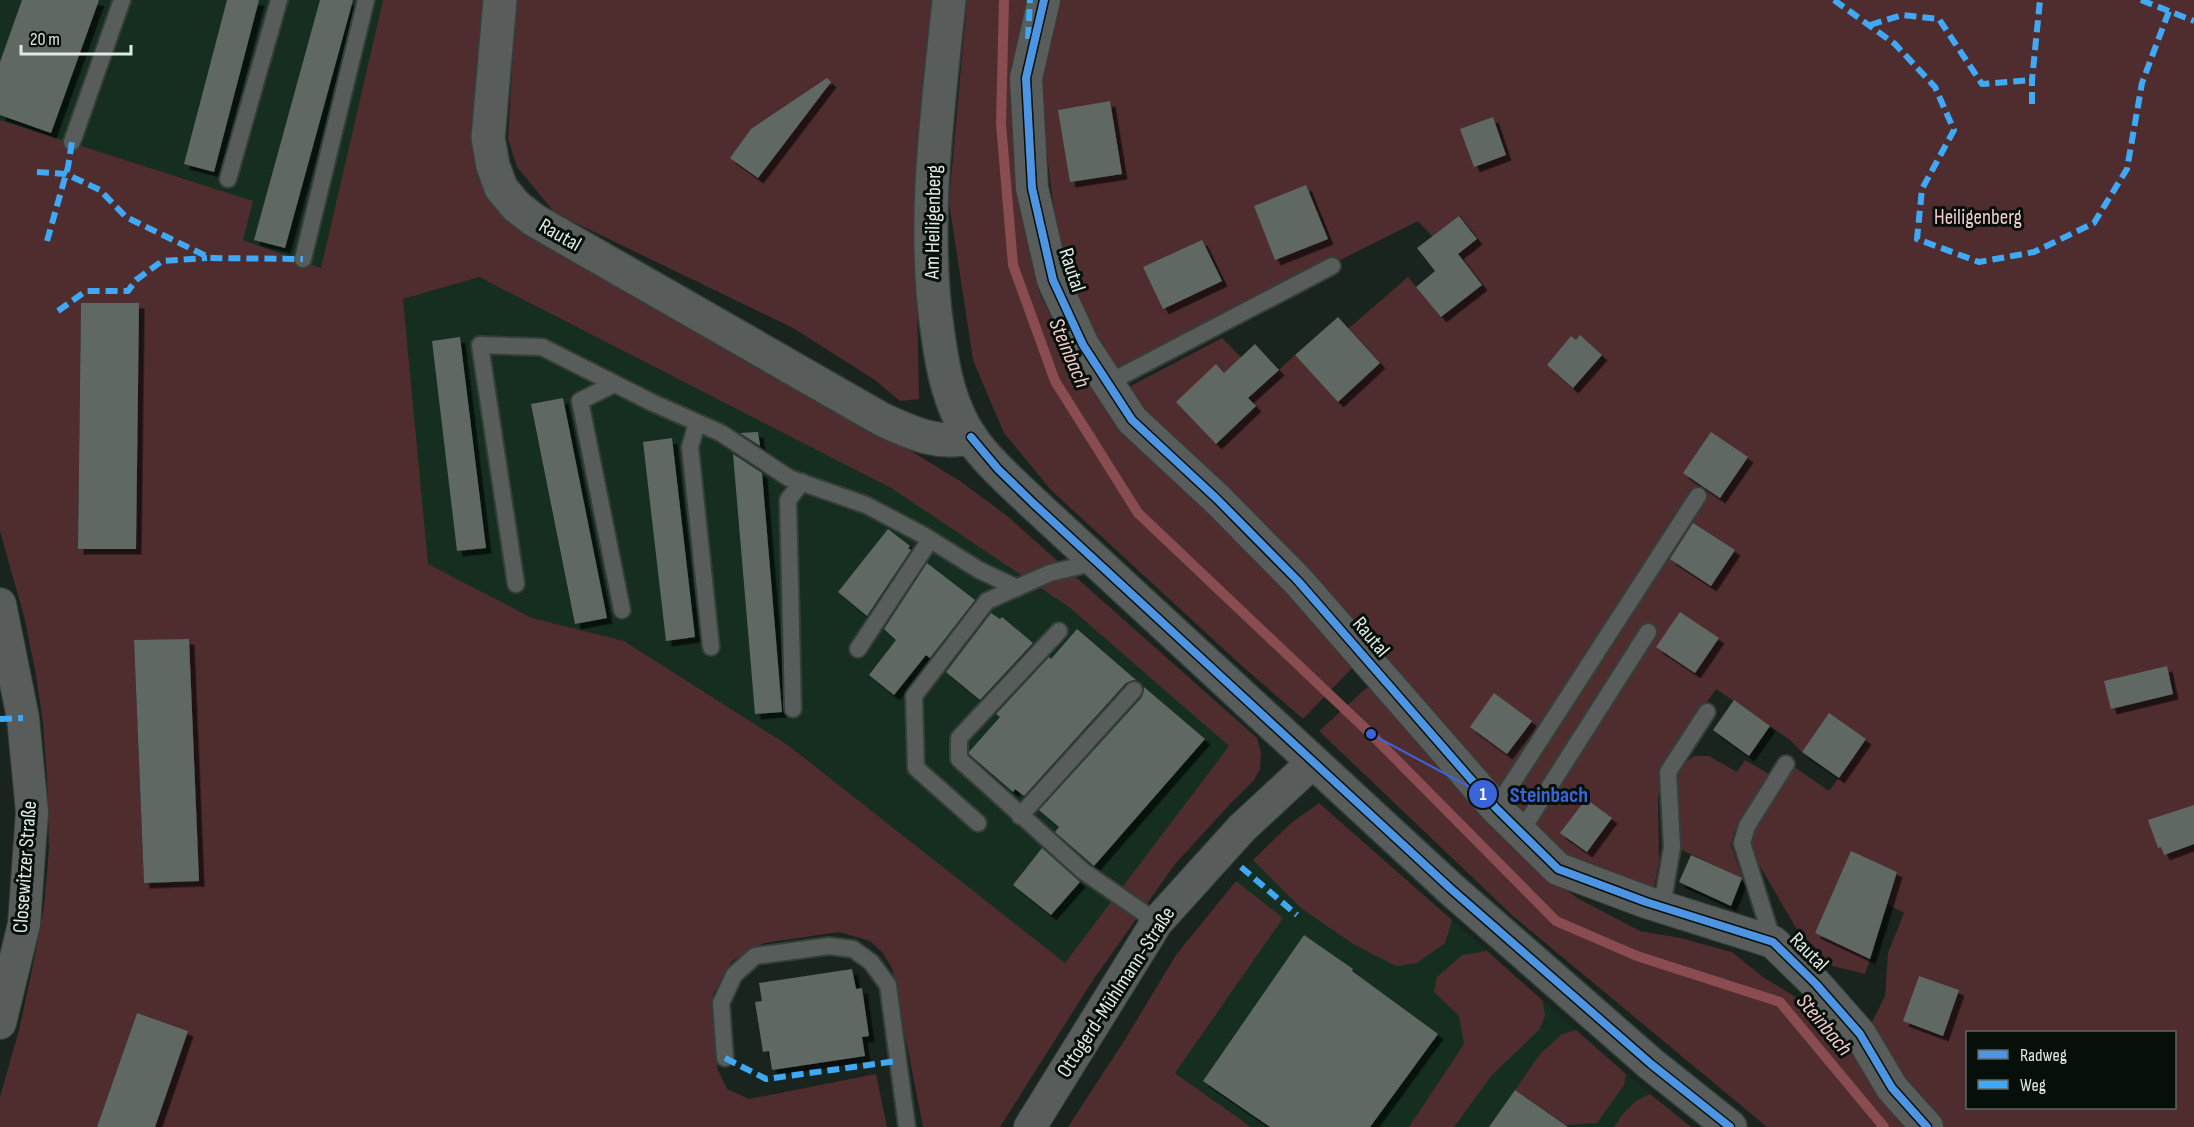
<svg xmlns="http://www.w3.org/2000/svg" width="2194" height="1127" font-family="'Sofia Sans Condensed',sans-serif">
  <defs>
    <filter id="shadow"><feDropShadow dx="5.5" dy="5.5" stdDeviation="0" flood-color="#0009"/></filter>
  </defs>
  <rect width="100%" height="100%" fill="#19241e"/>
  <g fill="#152e20">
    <polygon points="0,0 383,0 321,268 243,240 252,201 0,120"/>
    <polygon points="478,277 891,488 1069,607 1230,746 1065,964 789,746 624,641 532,618 427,564 403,299"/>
    <polygon points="1319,803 1626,1074 1691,1127 1251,1127 1126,1038 1176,955 1253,860 1290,824"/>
  </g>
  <g fill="#4f2d2f" fill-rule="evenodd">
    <path d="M383 0H483L474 150 478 178 491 202 525 231 888 437 960 481 1006 515 1257 738 1261 753 1260 769 1254 780 1232 802 1175 864 1091 983 1000 1127H923L892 968 883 953 870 941 839 932 764 943 732 961 713 994 717 1068 727 1089 749 1099 876 1074 887 1127H155L188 1031 137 1013 97 1127H0V1097L19 1030 32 970 44 907 49 849 47 779 43 723 36 675 25 620 0 531V120L253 201 243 240 321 268ZM479 277 891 488 1069 607 1229 746 1065 963 789 746 624 641 532 618 428 564 403 299ZM81 303H139L136 549H78ZM188 639 199 881 144 883 134 641Z"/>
    <polygon points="516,0 934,0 915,202 919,399 900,401 875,380 793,328 555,213 517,167 508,139"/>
    <path d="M967 0H2194V1127H1939L1868 1030 1885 996 1888 953 1904 913 1887 904 1897 872 1851 852 1815 933 1870 959 1865 974 1833 966 1796 928 1754 856 1750 845 1751 835 1793 766 1829 791 1866 740 1829 714 1802 752 1790 740 1716 689 1662 766 1658 799 1659 862 1652 897 1590 871 1546 841 1195 468 1125 389 1222 338 1266 382 1295 355 1339 402 1380 363 1348 329 1408 277 1441 317 1482 285 1458 254 1477 239 1460 216 1433 237 1418 221 1116 372 1074 292 1055 218 1035 60 1013 58 1017 196 1038 289 1067 350 1117 428 1199 497 1357 663 1303 719 1241 665 1051 490 1004 433 973 360 949 202ZM1968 1032H2174V1108H1968Z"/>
    <polygon points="1372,683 1537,867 1577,898 1640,931 1680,938 1732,952 1763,977 1813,1008 1866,1066 1916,1127 1767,1127 1513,916 1319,731"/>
    <polygon points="1694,756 1709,756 1737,772 1745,760 1769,774 1734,832 1731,845 1743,879 1678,848 1674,777 1680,766"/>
    <polygon points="1319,803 1452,920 1445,943 1417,963 1396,966 1353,944 1301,908 1253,860 1290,824"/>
    <polygon points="1236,881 1283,918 1175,1073 1251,1127 1068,1127 1126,1038 1176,955"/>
    <polygon points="1487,951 1543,1001 1545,1016 1539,1030 1492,1075 1454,1127 1409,1127 1464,1044 1459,1016 1434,992 1437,977 1462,955"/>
    <polygon points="1576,1030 1626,1074 1624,1085 1597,1123 1566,1125 1515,1090 1540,1054 1562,1034"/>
    <path d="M1650 1094 1691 1127H1614C1624 1112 1633 1100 1650 1094Z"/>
  </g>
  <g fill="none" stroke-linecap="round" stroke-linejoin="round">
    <polyline stroke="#884c51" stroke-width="10" points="1004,0 1001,124 1013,265 1055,381 1138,513 1371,734 1556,921 1637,956 1780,1002 1884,1127"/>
  </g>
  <g fill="#5e6862" filter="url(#shadow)">
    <polygon points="22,0 99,0 51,133 0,115 0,62"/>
    <polygon points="227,0 259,0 214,172 184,164"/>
    <polygon points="320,0 353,0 285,248 254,240"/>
    <polygon points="827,78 831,82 758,178 730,158 751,129"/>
    <polygon points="1110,101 1122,174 1070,182 1058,110"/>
    <polygon points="1493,117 1506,155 1474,167 1460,129"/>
    <polygon points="1306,185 1328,239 1275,260 1254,206"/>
    <polygon points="1459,216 1477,239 1458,254 1482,285 1441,317 1416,287 1435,271 1417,248"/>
    <polygon points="1202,240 1222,281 1163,309 1143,267"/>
    <polygon points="81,303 139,303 136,549 78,549"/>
    <polygon points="1338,317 1380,363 1338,402 1295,355"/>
    <polygon points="1580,335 1602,355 1573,388 1547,365 1571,336 1576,340"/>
    <polygon points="460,337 486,548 457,551 432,341"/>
    <polygon points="1255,344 1279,370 1248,398 1256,406 1216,444 1176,402 1216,364 1224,373"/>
    <polygon points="563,398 607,618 575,624 531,404"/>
    <polygon points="758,432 760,446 740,433"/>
    <polygon points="1711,432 1748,457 1720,498 1683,473"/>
    <polygon points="672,438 695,637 666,641 643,442"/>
    <polygon points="733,454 762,473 782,712 755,714"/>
    <polygon points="1693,523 1735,550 1711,586 1670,559"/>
    <polygon points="888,529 910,546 908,548 911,550 867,616 838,592"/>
    <polygon points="927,563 975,600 930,658 926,655 894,695 869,675 896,640 884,629"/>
    <polygon points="1680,612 1719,638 1695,673 1656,647"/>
    <polygon points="991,613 1000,619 1002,617 1033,643 980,700 946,672"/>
    <polygon points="1077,629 1136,680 1126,683 1024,796 1015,789 1013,792 969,754 969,752 1000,717 996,714 1049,657 1051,659"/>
    <polygon points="189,639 199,881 144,883 134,640"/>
    <polygon points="2167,666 2173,694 2111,709 2104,681"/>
    <polygon points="1144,687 1205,739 1094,866 1055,832 1059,827 1039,810 1142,697"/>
    <polygon points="1494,693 1532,721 1507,754 1470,727"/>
    <polygon points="1734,700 1770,726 1749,756 1713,730"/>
    <polygon points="1829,713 1866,739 1839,778 1802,752"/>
    <polygon points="1586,799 1612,818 1587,852 1560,833"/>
    <polygon points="2194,805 2194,844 2164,855 2161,847 2158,848 2148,820"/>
    <polygon points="1042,848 1080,882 1051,915 1013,885"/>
    <polygon points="1851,851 1897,872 1870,959 1815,933"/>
    <polygon points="1691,855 1742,878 1731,906 1679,882"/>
    <polygon points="1304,935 1353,969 1352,971 1438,1034 1370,1127 1270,1127 1203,1081"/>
    <polygon points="852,969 856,989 862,988 869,1036 862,1037 865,1056 772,1070 769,1051 763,1052 755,1002 762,1001 759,983"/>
    <polygon points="1919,976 1959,990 1943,1036 1903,1021"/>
    <polygon points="137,1013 188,1031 155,1127 97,1127"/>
    <polygon points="1515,1090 1568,1127 1489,1127"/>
  </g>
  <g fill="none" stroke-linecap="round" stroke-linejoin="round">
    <g stroke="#353f3a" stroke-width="20">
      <g id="service">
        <polyline points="72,142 122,0"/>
        <polyline points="228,179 279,0"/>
        <polyline points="303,259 366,0"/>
        <polyline points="1108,383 1332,266"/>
        <polyline points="614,384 580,401 622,610"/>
        <polyline points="697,423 690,447 711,647"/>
        <polyline points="516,584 480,345 542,347 653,403 721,433 789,478 866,505 923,535 979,570 1017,588"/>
        <polyline points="1059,631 959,738 959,759 1083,871 1157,922"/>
        <polyline points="858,649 930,540"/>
        <polyline points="793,709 788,500 802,482"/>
        <polyline points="1496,808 1698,496"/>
        <polyline points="1020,816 1134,690"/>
        <polyline points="978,823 916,768 914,696 987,601 1050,573 1096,562"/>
        <polyline points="1520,833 1648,632"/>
        <polyline points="1662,906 1672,847 1668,772 1707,712"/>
        <polyline points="1773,942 1742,843 1747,826 1786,764"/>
        <polyline points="725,1058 721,1003 734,975 755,956 829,946 853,949 871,962 888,985 907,1127"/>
      </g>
    </g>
    <g stroke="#353f3a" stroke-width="34">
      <g id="minor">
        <polyline points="1044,0 1026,78 1032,188 1053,280 1083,345 1132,420 1217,499 1298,581 1496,808 1558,869 1646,902 1773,942 1816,984 1860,1034 1892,1088 1927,1127"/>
        <polyline points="0,604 23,718 32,812 24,924 0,1023"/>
        <polyline points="1030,1127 1157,922 1242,828 1313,762"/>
      </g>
    </g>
    <g stroke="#353f3a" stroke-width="36">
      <g id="tertiary">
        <path d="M500 0 488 138 493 166 501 188 516 206 534 220 883 420C912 433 939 446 971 437"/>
        <path d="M949 0C938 111 921 224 938 335 943 371 950 406 971 438 988 462 1012 483 1033 503L1451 889 1651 1064 1730 1127"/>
      </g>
    </g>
    <use href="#service" stroke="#585c5a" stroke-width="16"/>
    <use href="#minor" stroke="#585c5a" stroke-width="32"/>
    <use href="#tertiary" stroke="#585c5a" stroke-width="33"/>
    <g stroke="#3fa9f5" stroke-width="6" stroke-dasharray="12 6" stroke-linecap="butt">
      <polyline points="1834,0 1895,44 1935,87 1954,130 1922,189 1917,239 1979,262 2034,252 2094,223 2127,169 2142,83 2169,11"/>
      <polyline points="2141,0 2194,21"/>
      <polyline points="1870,25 1902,15 1939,19 1982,84 2032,80"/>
      <polyline points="1028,39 1030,0"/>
      <polyline points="2032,104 2032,80 2040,0"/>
      <polyline points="37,172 66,174 100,190 126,217 210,258 303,259"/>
      <polyline points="47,241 68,167 72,142"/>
      <polyline points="58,311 86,291 128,291 136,280 162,261 207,258"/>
      <polyline points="0,719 23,718"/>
      <polyline points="1241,867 1297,915"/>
      <polyline points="725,1058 766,1079 897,1061"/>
    </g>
    <g stroke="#070f0a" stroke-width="11">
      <g id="cycleway">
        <polyline points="1044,0 1026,78 1032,188 1053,280 1083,345 1132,420 1217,499 1298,581 1496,808 1558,869 1646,902 1773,942 1816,984 1860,1034 1892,1088 1927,1127"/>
        <polyline points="971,437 998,469 1033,503 1451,889 1651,1064 1730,1127"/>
      </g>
    </g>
    <use href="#cycleway" stroke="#4d94e3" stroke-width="8"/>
  </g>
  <g text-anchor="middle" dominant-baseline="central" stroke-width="6" stroke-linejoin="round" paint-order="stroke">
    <g font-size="21" fill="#f7cdcf" stroke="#070f0a">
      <text x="1978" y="217">Heiligenberg</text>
    </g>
    <g font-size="21" fill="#deeae3" stroke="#070f0a">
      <text transform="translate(933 222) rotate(-89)">Am Heiligenberg</text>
      <text transform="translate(560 235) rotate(30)">Rautal</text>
      <text transform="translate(1072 270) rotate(72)">Rautal</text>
      <text transform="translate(1371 637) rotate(50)">Rautal</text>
      <text transform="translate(25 867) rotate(-86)">Closewitzer Straße</text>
      <text transform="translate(1809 952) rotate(45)">Rautal</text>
      <text transform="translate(1116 992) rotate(-57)">Ottogerd-Mühlmann-Straße</text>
    </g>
    <g font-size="22" font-style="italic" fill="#f2c8ca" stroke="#070f0a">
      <text transform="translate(1069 353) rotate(67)">Steinbach</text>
      <text transform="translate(1824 1025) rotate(50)">Steinbach</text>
    </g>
  </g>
  <path fill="none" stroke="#3a65da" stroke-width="2" d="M1371 734L1483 794"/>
  <g fill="#3a65da" stroke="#070f0a" stroke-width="2">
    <circle cx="1371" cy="734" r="6"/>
    <circle cx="1483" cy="794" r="15"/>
  </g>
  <g font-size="18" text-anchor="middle" font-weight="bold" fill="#fff">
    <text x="1483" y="800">1</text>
  </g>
  <g font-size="22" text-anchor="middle" font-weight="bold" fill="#3a65da" stroke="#070f0a" stroke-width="6" stroke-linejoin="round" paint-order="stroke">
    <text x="1549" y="802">Steinbach</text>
  </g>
  <rect x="1966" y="1031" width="210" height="78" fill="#070f0a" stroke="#5d6761" stroke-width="1.5"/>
  <rect x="1978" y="1050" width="30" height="9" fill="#4d94e3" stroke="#5d6761" stroke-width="1.5"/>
  <text x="2020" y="1061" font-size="18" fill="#deeae3">Radweg</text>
  <rect x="1978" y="1080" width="30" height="9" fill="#3fa9f5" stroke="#5d6761" stroke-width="1.5"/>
  <text x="2020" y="1091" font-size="18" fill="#deeae3">Weg</text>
  <path d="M21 45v9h110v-9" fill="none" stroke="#deeae3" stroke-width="3"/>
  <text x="30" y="45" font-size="18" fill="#deeae3" stroke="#070f0a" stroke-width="4.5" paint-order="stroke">20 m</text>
</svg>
